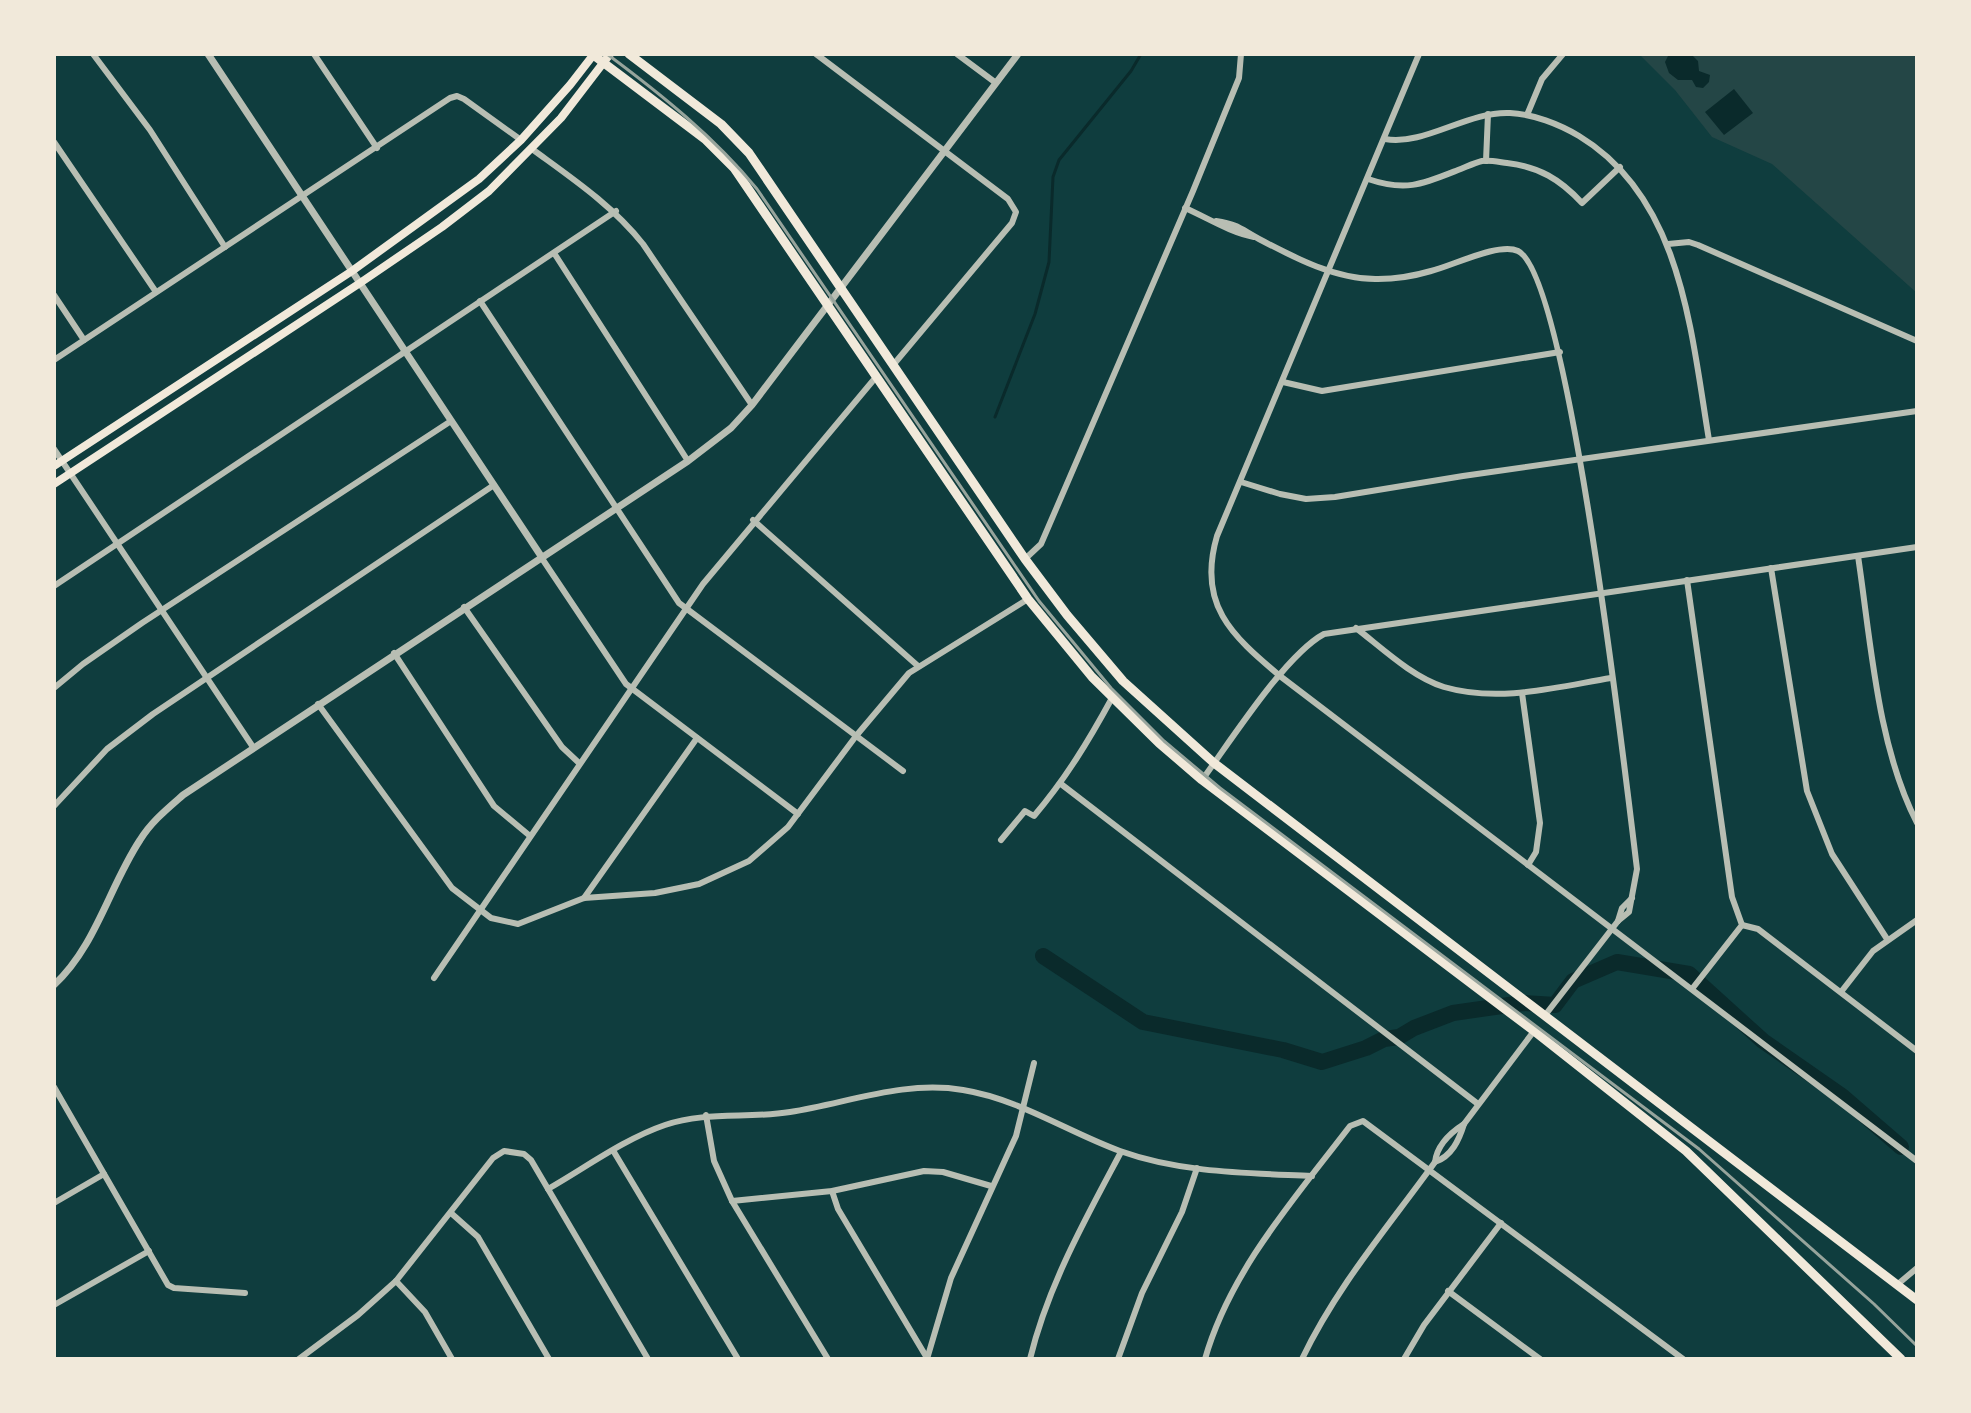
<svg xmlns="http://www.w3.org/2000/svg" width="1971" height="1413" font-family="'Archivo Narrow',sans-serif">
  <rect width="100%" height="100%" fill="#0f3d3e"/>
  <polygon fill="#244646" points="1639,54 1917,54 1917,293 1772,164 1712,137 1675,90"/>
  <g fill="#0a2a2b">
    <polygon points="1669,54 1691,54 1698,61 1699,71 1710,75 1709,82 1703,88 1696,87 1692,80 1678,80 1669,73 1665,62"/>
    <polygon points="1734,89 1753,113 1724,135 1705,112"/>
  </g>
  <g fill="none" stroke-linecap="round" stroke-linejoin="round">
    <polyline stroke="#0a2a2b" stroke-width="3" points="995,417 1035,314 1049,262 1053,177 1059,160 1131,71 1141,54"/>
    <polyline stroke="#0a2a2b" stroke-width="16" points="1043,956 1143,1022 1283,1050 1322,1062 1366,1048 1384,1039 1399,1037 1414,1028 1453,1013 1523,1003 1555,1005 1573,981 1617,962 1689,974 1763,1041 1842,1096 1901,1147"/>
    <g stroke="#b8beb3" stroke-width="6">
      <polyline points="93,54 150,130 225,247"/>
      <polyline points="314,54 377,148"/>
      <polyline points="816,54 1008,199 1016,212 1012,223 894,364"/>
      <polyline points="957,54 996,83"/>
      <path d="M1419 54 1217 536C1197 604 1231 635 1280 676L1917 1161"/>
      <polyline points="1527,115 1542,79 1563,54"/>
      <path d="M1385 139C1425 146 1467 111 1510 113 1533 114 1559 124 1579 136 1682 198 1691 332 1709 440"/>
      <polyline points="54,142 156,292"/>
      <path d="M532 149C573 179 612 205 643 244L752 405"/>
      <polyline points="1486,161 1488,114"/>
      <path d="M1368 179C1406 192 1423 184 1458 170 1466 167 1474 163 1482 161 1490 160 1499 162 1507 163 1539 167 1560 179 1582 203L1620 167"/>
      <path d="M1185 208C1208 218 1229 232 1254 237"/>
      <path d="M1216 221C1239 225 1239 228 1259 239 1295 258 1337 280 1378 279 1396 279 1414 276 1431 271 1452 266 1499 242 1518 251 1569 275 1627 789 1637 869L1629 912 1618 921 1546 1014"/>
      <polyline points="1668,244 1689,242 1698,245 1917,341"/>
      <polyline points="554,253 688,461"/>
      <polyline points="54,295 84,340"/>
      <polyline points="480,301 679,603 903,771"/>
      <polyline points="54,360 450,98 457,96 464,99 521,140"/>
      <polyline points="1283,382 1322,391 1560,352"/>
      <polyline points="54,449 253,747"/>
      <polyline points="1241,482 1280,494 1306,499 1335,497 1463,476 1917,411"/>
      <polyline points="753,520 918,666"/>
      <path d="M1858 556C1871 642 1877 745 1917 823"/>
      <polyline points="541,557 626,684 798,814"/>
      <polyline points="1025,559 1041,544 1193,191 1239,78 1241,54"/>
      <polyline points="1771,568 1807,791 1832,854 1887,939"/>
      <polyline points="1687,580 1732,897 1742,925 1692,989"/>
      <polyline points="54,586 616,211"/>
      <polyline points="464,607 562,747 579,763"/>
      <path d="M1356 628C1382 648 1412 677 1444 687 1499 703 1557 687 1611 678"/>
      <polyline points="394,653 494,806 530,836"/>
      <polyline points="54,688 83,664 142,623 451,421"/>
      <polyline points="1522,693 1540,823 1536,852 1528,865"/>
      <polyline points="318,704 452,888 491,918 518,924 584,898 655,893 699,884 749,861 788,827 856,736 909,673 1028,599"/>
      <path d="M1202 780C1230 742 1285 655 1324 634L1917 547"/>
      <polyline points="1061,784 1478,1104"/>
      <polyline points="54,806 107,749 153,714 494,485"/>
      <path d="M1001 840 1025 811 1034 816C1066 778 1088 742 1112 698"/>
      <polyline points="584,898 697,738"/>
      <polyline points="1618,921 1622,908 1632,898"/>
      <polyline points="1742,925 1758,929 1917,1051"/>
      <polyline points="434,978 703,584 876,377"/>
      <polyline points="1841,992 1873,951 1917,920"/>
      <polyline points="54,1087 168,1285 174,1288 245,1293"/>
      <polyline points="706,1115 714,1161 732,1201 828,1359"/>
      <polyline points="614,1152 738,1359"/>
      <path d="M1435 1162C1452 1156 1459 1140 1464 1124L1534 1031"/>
      <path d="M548 1189C585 1168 624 1139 665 1125 706 1111 748 1119 790 1112 848 1103 904 1080 963 1090 1019 1099 1068 1132 1120 1151 1181 1173 1248 1173 1312 1176"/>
      <polyline points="832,1191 838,1209 927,1358"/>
      <polyline points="732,1201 832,1191 924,1171 943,1172 991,1186"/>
      <polyline points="54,1203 104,1174"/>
      <polyline points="451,1213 478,1237 549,1359"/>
      <polyline points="396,1281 425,1312 452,1359"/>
      <polyline points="1898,1284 1917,1268"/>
      <polyline points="1448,1291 1540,1359"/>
      <polyline points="54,1305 149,1251"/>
      <polyline points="299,1359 358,1315 396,1281 493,1158 504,1151 524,1154 531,1160 648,1359"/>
      <polyline points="927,1359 951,1278 1016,1136 1034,1063"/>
      <path d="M1030 1359C1048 1285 1086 1218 1121 1152"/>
      <polyline points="1118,1359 1142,1293 1182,1212 1197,1168"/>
      <path d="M1205 1359C1230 1271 1295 1198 1350 1126L1363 1121 1683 1359"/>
      <path d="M1302 1359C1337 1286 1388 1227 1435 1162 1437 1145 1450 1133 1464 1124"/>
      <polyline points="1404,1359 1424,1325 1501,1223"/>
    </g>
    <g stroke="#b8beb3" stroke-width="7">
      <polyline points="208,54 541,556"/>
      <path d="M54 985C96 946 109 887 140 840 151 822 167 809 183 795L688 461 731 428 752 405 1018 54"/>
    </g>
    <g stroke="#f1e9da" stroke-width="8">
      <polyline points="54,466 352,271 479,179 521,140 570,85 594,54"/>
      <polyline points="54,484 360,283 442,227 489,191 561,118 610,54"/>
    </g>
    <g stroke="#f1e9da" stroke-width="9">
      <polyline points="592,54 706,140 734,168 1028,599 1092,677 1159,743 1202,780 1534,1031 1686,1151 1901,1359"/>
      <polyline points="629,54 721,124 749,153 1025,559 1067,615 1123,681 1214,763 1917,1300"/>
    </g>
    <path stroke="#97a49c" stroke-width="3" d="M607 54C662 95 713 136 757 189L1039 601 1111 688 1164 741 1220 788 1699 1149 1874 1304 1917 1346"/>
  </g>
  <rect width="1971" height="1413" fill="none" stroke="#f1e9da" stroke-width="112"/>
</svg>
